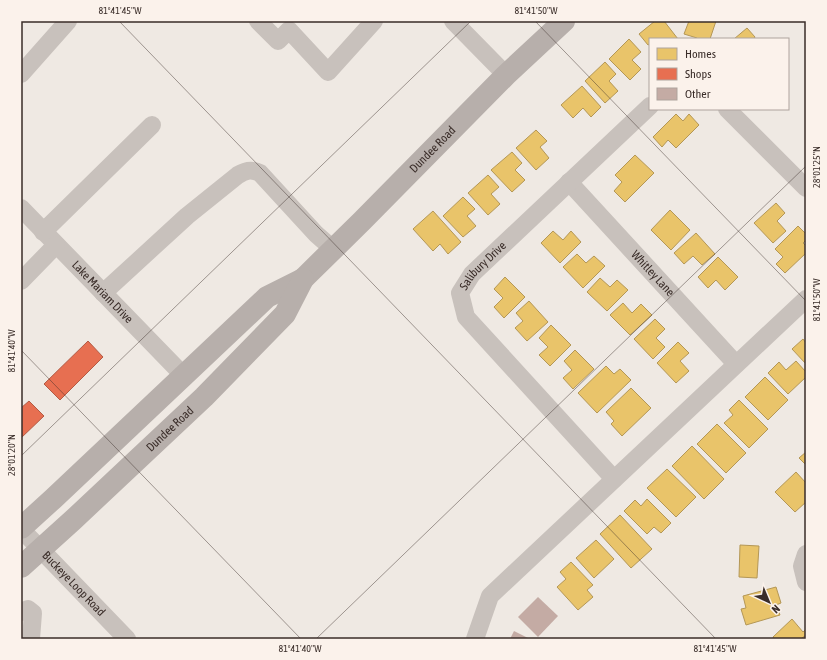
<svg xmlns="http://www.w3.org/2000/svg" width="827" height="660" font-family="'Asap Condensed',sans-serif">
  <rect width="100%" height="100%" fill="#efe9e3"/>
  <g fill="#e9c46a" stroke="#b49756">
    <polygon points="655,21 664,21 678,39 650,39 650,44 648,45 639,34"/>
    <polygon points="689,21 716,21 710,39 696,39 697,38 684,34"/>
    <polygon points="747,28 755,37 754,39 734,39"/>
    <polygon points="629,39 641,52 632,60 641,69 630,80 609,59"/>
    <polygon points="605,62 616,74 609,81 618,91 605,103 585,81"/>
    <polygon points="582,86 601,107 591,117 583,108 573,118 561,105"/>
    <polygon points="676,114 683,121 689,114 699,125 676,148 668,140 662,147 653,137"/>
    <polygon points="536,130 547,141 540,147 549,158 536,170 516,148"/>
    <polygon points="512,152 522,163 515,170 525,180 512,192 491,170"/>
    <polygon points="635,155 654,173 625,202 614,191 622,182 615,175"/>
    <polygon points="488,175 499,187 491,194 500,204 488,215 468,193"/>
    <polygon points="463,197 475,209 467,216 476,226 463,237 443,216"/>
    <polygon points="776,203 785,213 777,221 786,231 773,243 754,223"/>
    <polygon points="670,210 690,230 671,250 651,230"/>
    <polygon points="433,211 461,242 448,254 440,244 433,251 413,229"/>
    <polygon points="798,226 806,234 806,240 803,243 806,246 806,253 785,273 776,264 783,257 775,249"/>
    <polygon points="553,231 563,240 571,231 581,242 560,263 541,243"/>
    <polygon points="696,233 715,254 702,265 693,256 684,264 674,253"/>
    <polygon points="577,254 586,263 594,256 605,266 583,288 563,267"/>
    <polygon points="718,257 738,277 725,290 716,280 708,288 698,277"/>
    <polygon points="505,277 525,297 504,318 494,307 503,298 494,289"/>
    <polygon points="600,278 610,287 617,280 628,290 607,311 587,292"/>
    <polygon points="529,301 548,322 527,341 515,328 523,321 516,313"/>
    <polygon points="623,303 632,313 641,304 652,315 630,335 610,315"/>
    <polygon points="655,319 665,329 656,338 665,347 653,359 634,339"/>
    <polygon points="551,325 571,345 550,366 539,355 548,347 539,338"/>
    <polygon points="803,339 806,343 806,364 792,349"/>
    <polygon points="678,342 689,353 680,361 689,371 676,383 657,363"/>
    <polygon points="575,350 594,369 573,389 563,378 572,370 564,361"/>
    <polygon points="796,361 806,372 806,377 788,394 768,373 779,362 786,370"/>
    <polygon points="606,366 614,374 620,369 631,380 597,413 578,393"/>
    <polygon points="765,377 788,400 768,420 745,397"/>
    <polygon points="631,388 651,408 622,436 611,424 614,421 606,412"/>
    <polygon points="739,400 768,429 749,448 724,423 733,415 729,410"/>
    <polygon points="717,424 746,453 726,473 697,444"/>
    <polygon points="692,446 724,479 704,499 672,466"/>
    <polygon points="806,452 806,465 799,458"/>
    <polygon points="667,469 696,497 676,517 647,488"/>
    <polygon points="796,472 806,483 806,502 795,512 775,492"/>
    <polygon points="647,499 671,523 661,533 654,527 647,534 624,511 635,500 641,506"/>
    <polygon points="620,515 652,549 631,568 600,534"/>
    <polygon points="596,540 614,559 594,578 576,558"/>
    <polygon points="740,545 759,546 757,578 739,577"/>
    <polygon points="571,562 593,585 587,590 593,597 578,610 557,587 566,579 560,572"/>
    <polygon points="776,587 781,603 776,605 780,615 746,625 741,609 746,608 743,596"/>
    <polygon points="792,619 803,632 806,629 806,639 774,639 773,637"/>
  </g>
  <g fill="#e76f51" stroke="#b35b45">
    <polygon points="88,341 103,357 60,400 44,384"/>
    <polygon points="29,401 44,416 21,438 21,408"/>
  </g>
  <g fill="#c4aba4">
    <polygon points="538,597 558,616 538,637 518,617"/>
    <polygon points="514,631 530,639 510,639"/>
  </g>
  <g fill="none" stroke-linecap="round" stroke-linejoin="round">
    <g stroke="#c8c1bc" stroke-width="18">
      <polyline points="258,21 278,41 289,30 328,72 374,21"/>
      <polyline points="453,21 506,75"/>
      <polyline points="21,74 68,21"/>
      <polyline points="727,109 806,188"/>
      <path id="s1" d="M569 182 736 364"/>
      <path id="s2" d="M21 208 184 376"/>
      <polyline points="43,232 152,125"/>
      <polyline points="21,281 56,245"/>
      <path d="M103 293 187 216 238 175C246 170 252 169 260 173L316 234 333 249"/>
      <path id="s3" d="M614 479 466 317 460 293 472 274 650 106"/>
      <path id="s4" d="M21 529 127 639"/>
      <polyline points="806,554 802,566 806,582"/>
      <polyline points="21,612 28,609 33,613 31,639"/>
      <polyline points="475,639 490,596 806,299"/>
    </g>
    <g stroke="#b7afab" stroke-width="22">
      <path id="s5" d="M21 528 53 499 267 297 303 279 362 221 506 75 564 21"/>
      <path id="s6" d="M21 567 73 520 204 397 285 314 303 279"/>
    </g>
  </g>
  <path fill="none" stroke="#3a2d29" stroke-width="1" stroke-opacity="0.45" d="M119 21 716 639M535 21 806 301M21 350 301 639M21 456 471 21M316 639 806 166M801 639 806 635"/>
  <g text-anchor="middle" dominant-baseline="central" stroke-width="4" stroke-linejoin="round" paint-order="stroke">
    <g font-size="12" fill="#3a2d29" stroke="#fbf2eb">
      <text stroke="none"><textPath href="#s5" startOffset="561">Dundee Road</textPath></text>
      <text stroke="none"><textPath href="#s3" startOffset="280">Salibury Drive</textPath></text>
      <text stroke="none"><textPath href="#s1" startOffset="124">Whitley Lane</textPath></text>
      <text stroke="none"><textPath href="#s2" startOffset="117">Lake Mariam Drive</textPath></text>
      <text stroke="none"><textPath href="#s6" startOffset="203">Dundee Road</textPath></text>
      <text stroke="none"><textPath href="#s4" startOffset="76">Buckeye Loop Road</textPath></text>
    </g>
  </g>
  <rect width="827" height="660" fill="none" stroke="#fbf2eb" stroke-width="44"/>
  <rect x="649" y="38" width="140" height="72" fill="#fbf2eb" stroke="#aea39d"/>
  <rect x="657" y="48" width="20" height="12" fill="#e9c46a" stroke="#aea39d"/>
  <text x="685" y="58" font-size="12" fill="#3a2d29">Homes</text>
  <rect x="657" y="68" width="20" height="12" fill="#e76f51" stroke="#aea39d"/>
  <text x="685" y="78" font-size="12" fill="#3a2d29">Shops</text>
  <rect x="657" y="88" width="20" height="12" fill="#c4aba4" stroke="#aea39d"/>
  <text x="685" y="98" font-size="12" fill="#3a2d29">Other</text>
  <g transform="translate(769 602) rotate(136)" stroke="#fbf2eb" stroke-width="3" paint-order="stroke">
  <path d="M0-3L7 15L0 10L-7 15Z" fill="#3a2d29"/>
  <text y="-6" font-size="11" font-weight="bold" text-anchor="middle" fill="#3a2d29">N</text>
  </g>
  <rect x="22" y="22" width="783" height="616" fill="none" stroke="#3a2d29" stroke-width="1.5"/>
  <g font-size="10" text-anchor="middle" fill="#3a2d29">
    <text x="120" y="14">81°41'45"W</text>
    <text x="536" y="14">81°41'50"W</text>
    <text transform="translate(816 167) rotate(-90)" y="4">28°01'25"N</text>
    <text transform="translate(816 300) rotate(-90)" y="4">81°41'50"W</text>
    <text transform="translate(11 351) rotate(-90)" y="4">81°41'40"W</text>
    <text transform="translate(11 455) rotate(-90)" y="4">28°01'20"N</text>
    <text x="300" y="652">81°41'40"W</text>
    <text x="715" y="652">81°41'45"W</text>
  </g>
</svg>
